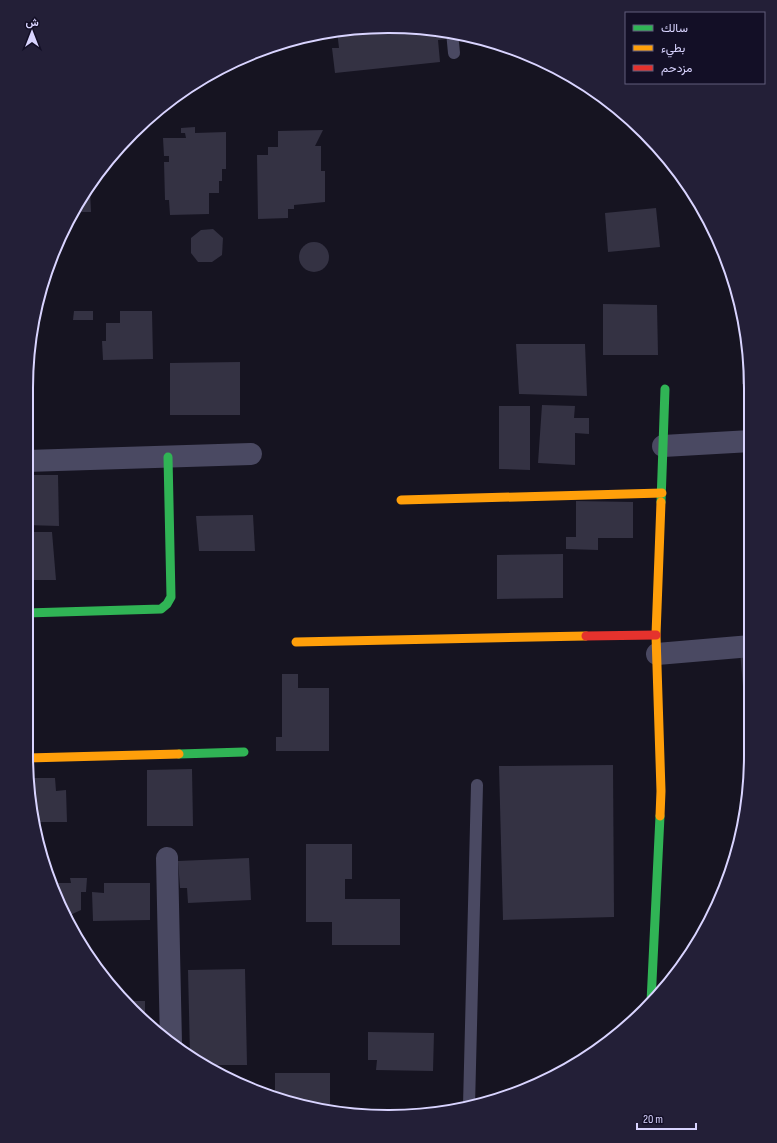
<svg xmlns="http://www.w3.org/2000/svg" width="777" height="1143" font-family="'Sofia Sans Condensed',Vazirmatn,sans-serif">
  <rect width="100%" height="100%" fill="#161421"/>
  <g fill="#343243">
    <polygon points="388,26 446,32 447,39 438,40 440,62 335,73 332,48 339,48 337,31"/>
    <polygon points="195,127 195,133 226,132 226,169 222,169 222,181 219,181 219,193 209,193 209,214 170,215 169,200 165,200 164,162 169,162 169,156 164,156 163,138 186,138 185,133 181,133 181,128"/>
    <polygon points="323,130 315,146 321,146 321,171 325,171 325,202 294,205 294,209 288,209 288,218 258,219 257,155 268,155 268,147 278,147 278,131"/>
    <polygon points="636,130 642,130 646,134 636,134"/>
    <polygon points="90,190 91,212 81,212 81,203"/>
    <polygon points="656,208 660,247 608,252 605,213"/>
    <polygon points="213,229 223,238 222,255 212,262 198,262 191,253 191,238 201,230"/>
    <circle cx="314" cy="257" r="15"/>
    <polygon points="603,304 657,305 658,355 603,355"/>
    <polygon points="74,311 93,311 93,320 73,320"/>
    <polygon points="120,311 152,311 153,359 103,360 102,341 106,341 106,323 120,323"/>
    <polygon points="742,317 744,318 751,384 742,384"/>
    <polygon points="516,344 585,344 587,396 519,394"/>
    <polygon points="240,362 240,415 170,415 170,363"/>
    <polygon points="542,405 575,406 574,418 589,418 589,434 575,433 575,465 538,463"/>
    <polygon points="499,406 530,406 530,470 499,469"/>
    <polygon points="26,475 58,475 59,526 26,525"/>
    <polygon points="576,501 633,502 633,538 598,538 598,550 566,549 566,537 576,537"/>
    <polygon points="253,515 255,551 199,551 196,516"/>
    <polygon points="26,532 52,532 56,580 26,580"/>
    <polygon points="563,554 563,598 497,599 497,555"/>
    <polygon points="751,649 751,698 744,699 740,650"/>
    <polygon points="282,674 298,674 298,688 329,688 329,751 276,751 276,737 282,737"/>
    <polygon points="613,765 614,917 503,920 499,766"/>
    <polygon points="192,769 193,826 147,826 147,770"/>
    <polygon points="30,778 55,778 56,791 66,790 67,822 37,822"/>
    <polygon points="306,844 352,844 352,879 345,879 345,899 400,899 400,945 332,945 332,922 306,922"/>
    <polygon points="249,858 251,900 188,903 187,888 180,888 178,861"/>
    <polygon points="70,878 87,878 86,892 81,892 81,910 68,916 51,883 71,883"/>
    <polygon points="104,883 150,883 150,920 93,921 92,892 104,893"/>
    <polygon points="245,969 247,1065 208,1065 190,1055 188,970"/>
    <polygon points="129,1001 145,1001 145,1018"/>
    <polygon points="368,1032 434,1033 433,1071 376,1070 377,1060 368,1060"/>
    <polygon points="275,1073 330,1073 330,1104 321,1104 321,1106 275,1095"/>
  </g>
  <g fill="none" stroke-linecap="round" stroke-linejoin="round">
    <g stroke="#4a4962" stroke-width="12">
      <polyline points="452,32 454,53"/>
      <polyline points="469,1106 477,785"/>
    </g>
    <g stroke="#4a4962" stroke-width="22">
      <polyline points="663,446 751,441"/>
      <polyline points="26,461 251,454"/>
      <polyline points="657,654 751,646"/>
      <polyline points="167,858 171,1044"/>
    </g>
    <g stroke="#30b455" stroke-width="9">
      <polyline points="661,502 665,389"/>
      <polyline points="26,613 161,609 167,604 171,597 168,457"/>
      <polyline points="179,754 244,752"/>
      <polyline points="651,1002 660,816"/>
    </g>
    <g stroke="#ff9f0a" stroke-width="9">
      <polyline points="401,500 662,493"/>
      <polyline points="296,642 586,636"/>
      <polyline points="27,758 179,754"/>
      <polyline points="660,816 661,791 656,635 661,502"/>
    </g>
    <polyline stroke="#e5322d" stroke-width="9" points="586,636 656,635"/>
  </g>
  <path d="M0 0H777V1143H0ZM388 33H389A355 355 0 0 1 744 388V755A355 355 0 0 1 389 1110H388A355 355 0 0 1 33 755V388A355 355 0 0 1 388 33Z" fill="#231f37" fill-rule="evenodd"/>
  <path fill="none" stroke="#d9d4ff" stroke-width="2" d="M388 33H389A355 355 0 0 1 744 388V755A355 355 0 0 1 389 1110H388A355 355 0 0 1 33 755V388A355 355 0 0 1 388 33Z"/>
  <rect x="625" y="12" width="140" height="72" fill="#130f26" stroke="#625e7d"/>
  <rect x="633" y="25" width="20" height="6" fill="#30b455" stroke="#625e7d"/>
  <text x="661" y="32" font-size="12" fill="#d9d4ff">سالك</text>
  <rect x="633" y="45" width="20" height="6" fill="#ff9f0a" stroke="#625e7d"/>
  <text x="661" y="52" font-size="12" fill="#d9d4ff">بطيء</text>
  <rect x="633" y="65" width="20" height="6" fill="#e5322d" stroke="#625e7d"/>
  <text x="661" y="72" font-size="12" fill="#d9d4ff">مزدحم</text>
  <g transform="translate(32 32)" stroke="#130f26" stroke-width="3" paint-order="stroke">
  <path d="M0-3L7 15L0 10L-7 15Z" fill="#d9d4ff"/>
  <text y="-6" font-size="11" font-weight="bold" text-anchor="middle" fill="#d9d4ff">ش</text>
  </g>
  <path d="M637 1123v6h59v-6" fill="none" stroke="#d9d4ff" stroke-width="2"/>
  <text x="643" y="1123" font-size="12" fill="#d9d4ff" stroke="#130f26" stroke-width="3" paint-order="stroke">20 m</text>
</svg>
